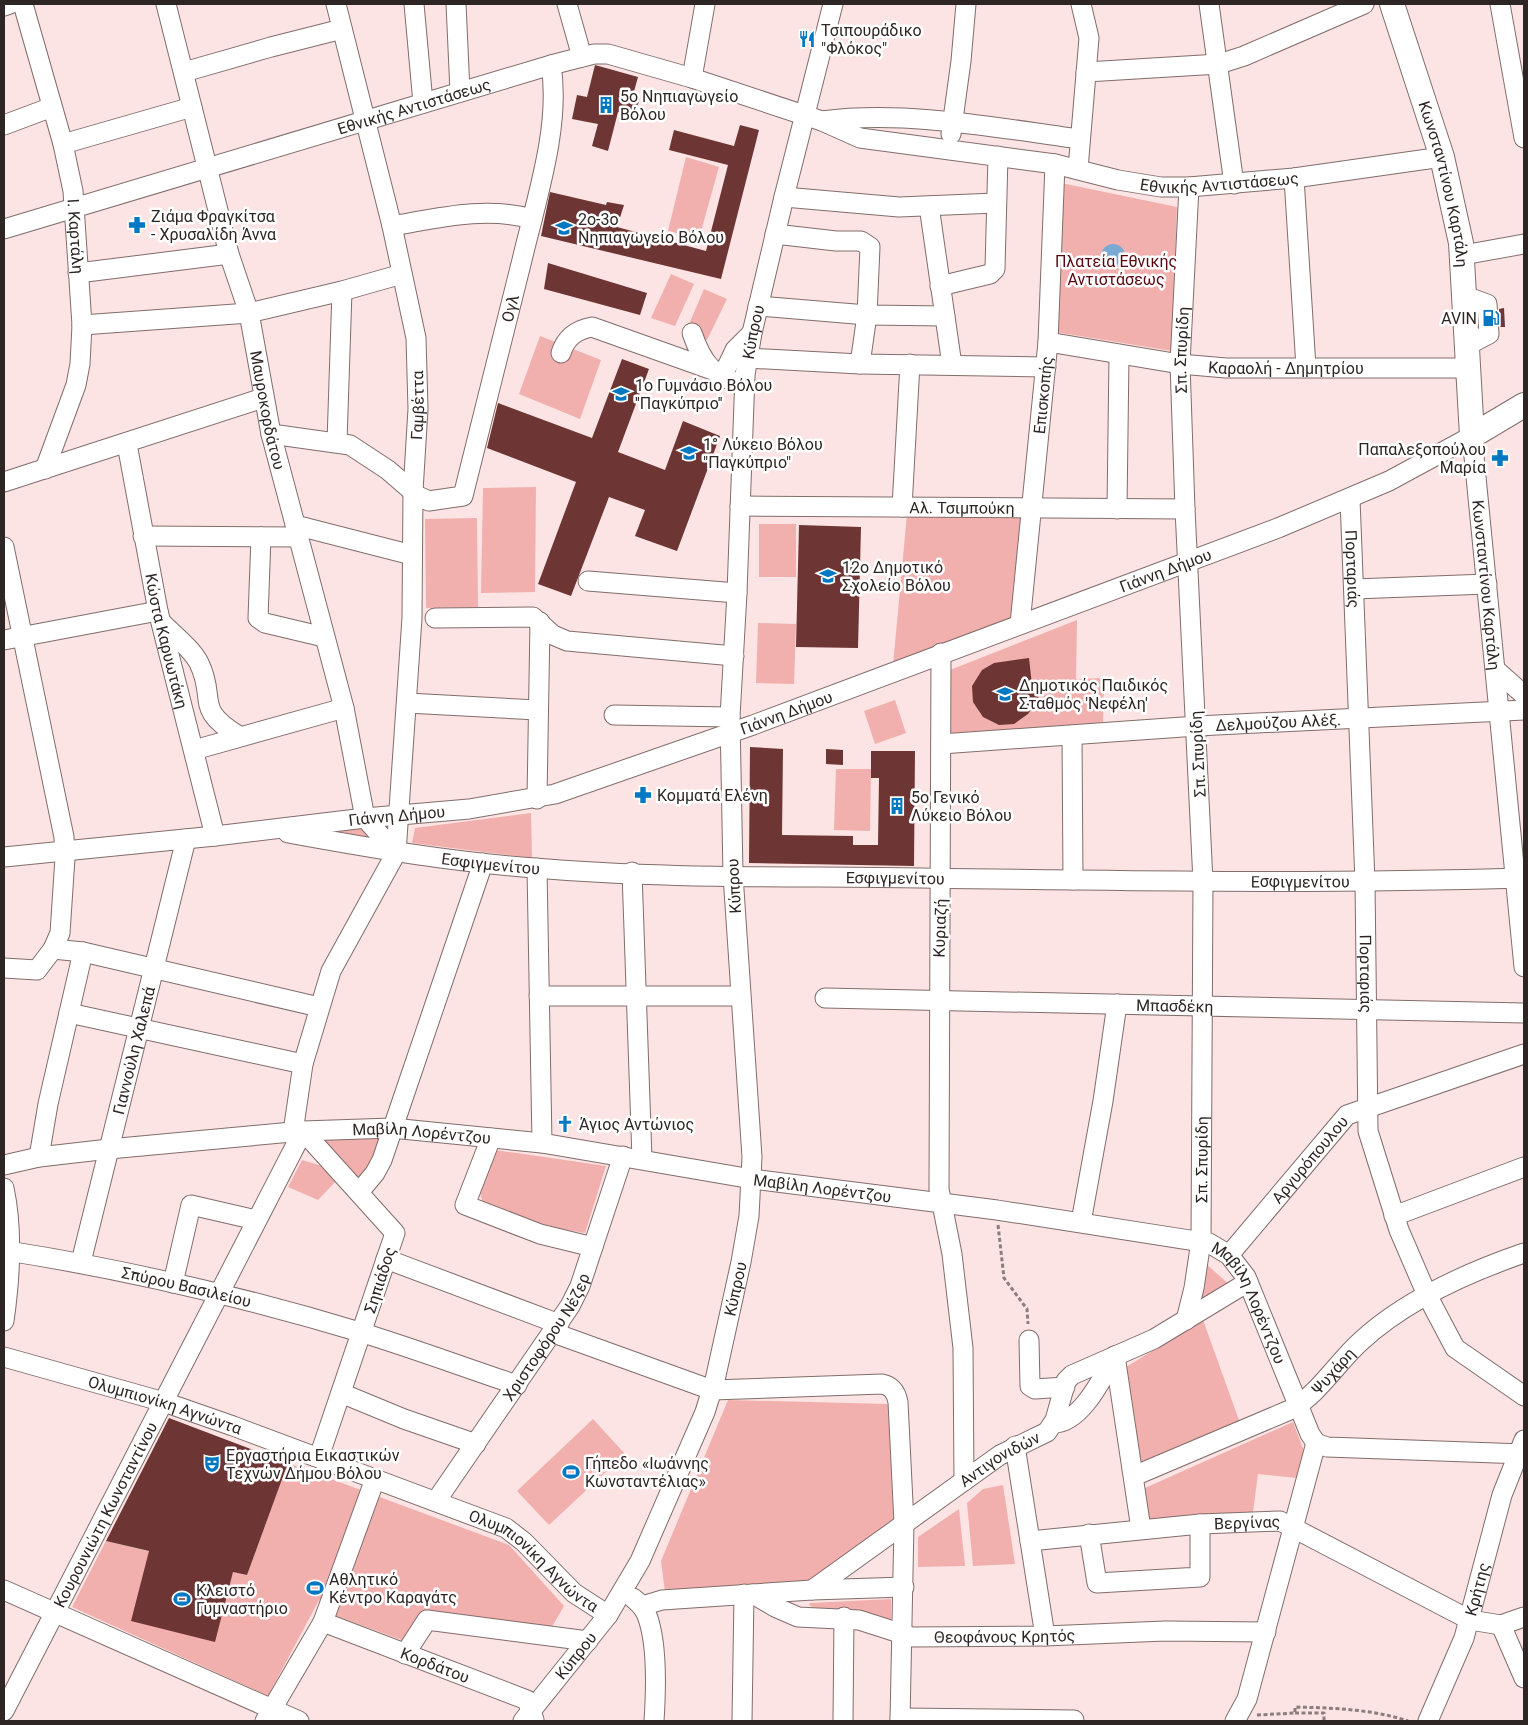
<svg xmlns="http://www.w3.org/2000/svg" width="1528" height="1725" font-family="Roboto,sans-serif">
  <rect width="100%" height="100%" fill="#fbe4e3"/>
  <g fill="#f1b0ad">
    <polygon points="686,157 719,167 699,238 668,231"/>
    <polygon points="1061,183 1177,207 1172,351 1055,332"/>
    <polygon points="671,274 694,284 675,326 651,318"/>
    <polygon points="704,289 727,299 707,340 686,331"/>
    <polygon points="540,336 601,360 580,419 519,394"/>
    <polygon points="536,487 535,592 481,593 483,488"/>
    <polygon points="907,514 1025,514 1014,618 893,665"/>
    <polygon points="477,518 478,607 426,608 425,519"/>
    <rect x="759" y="524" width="37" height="53"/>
    <polygon points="1077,620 1076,679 1104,678 1103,725 950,736 950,670"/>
    <polygon points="758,623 796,624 794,684 756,683"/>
    <polygon points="895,700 906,733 875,744 864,711"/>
    <polygon points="836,769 871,769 870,831 834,830"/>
    <polygon points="531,813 532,858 412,843 415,828"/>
    <polygon points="363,827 375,840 334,830"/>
    <polygon points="379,1136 384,1141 362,1178 355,1178 326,1143 326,1139"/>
    <polygon points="495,1150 606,1166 585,1233 539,1225 483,1203 480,1193"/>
    <polygon points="302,1160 325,1167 337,1180 318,1200 288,1187"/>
    <polygon points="1206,1264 1231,1286 1199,1304"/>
    <polygon points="1203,1320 1240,1423 1141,1465 1126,1367"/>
    <polygon points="728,1400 888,1404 894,1524 810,1585 665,1592 661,1561"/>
    <polygon points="593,1419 625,1454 549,1525 517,1491"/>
    <polygon points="1293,1422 1304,1451 1297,1478 1258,1474 1253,1512 1148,1519 1145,1488"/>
    <polygon points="288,1463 509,1545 564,1606 550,1630 427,1612 407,1642 331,1614 334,1606 319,1600 268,1696 72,1607 106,1541 247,1575"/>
    <polygon points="1003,1485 1015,1564 973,1566 967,1503 983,1489"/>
    <polygon points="959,1509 965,1566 918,1567 918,1537"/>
    <polygon points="891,1599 891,1623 862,1612 814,1608 809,1605 810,1603"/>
  </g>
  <circle fill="#7aa9d4" cx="1113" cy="256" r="12"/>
  <g fill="#6d3534">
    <polygon points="595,65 638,77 633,95 640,98 634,116 618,112 608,151 592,146 598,124 572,119 577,95 587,97"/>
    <polygon points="740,125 759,130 721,279 541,236 550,192 606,205 607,202 624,205 617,227 706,251 728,165 669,150 674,130 734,146"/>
    <polygon points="548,263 647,293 640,315 544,289"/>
    <polygon points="1504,308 1505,327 1500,327 1499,309"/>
    <polygon points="622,359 649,369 618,452 665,470 683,421 720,436 677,551 635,536 645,510 609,497 571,596 538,584 576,482 487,448 498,403 592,438"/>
    <polygon points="799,525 861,527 858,648 796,647"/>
    <polygon points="1029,658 1032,685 1036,683 1038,699 1028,714 1014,724 999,725 983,717 973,702 972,686 982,670 994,663"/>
    <polygon points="750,747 783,749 782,835 853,836 853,845 878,845 879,778 871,778 871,751 915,751 914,866 749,863"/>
    <polygon points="826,749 843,750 843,765 826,764"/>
    <polygon points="169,1418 288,1463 247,1575 233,1572 215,1642 131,1621 149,1551 106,1541"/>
  </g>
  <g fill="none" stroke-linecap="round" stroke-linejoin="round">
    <g stroke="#816d6b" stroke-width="21">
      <g id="minor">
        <path id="s1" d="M23 4 63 144 73 191 82 325 80 364 76 385 45 469"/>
        <path id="s2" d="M166 4 229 254 249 313 271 434 344 708 365 818 396 853"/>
        <polyline points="414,4 423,103"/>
        <polyline points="456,4 460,92"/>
        <polyline points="567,4 582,57"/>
        <polyline points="1209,4 1234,184"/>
        <polyline points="1500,4 1524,138"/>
        <polyline points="4,6 10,4"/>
        <polyline points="184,72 271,47 342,29"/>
        <polyline points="1086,72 1219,64 1244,56 1364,4"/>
        <polyline points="692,78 705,4"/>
        <path d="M822 121C906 110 997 128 1080 139"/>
        <polyline points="4,125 52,107"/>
        <polyline points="951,134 961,61 966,4"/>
        <polyline points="63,144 192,107"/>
        <polyline points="1078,169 1089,38 1081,4"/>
        <polyline points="1294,178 1306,367"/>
        <polyline points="784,197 899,207 996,203"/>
        <polyline points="929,206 952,365"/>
        <path d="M392 226C439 218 485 206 532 219"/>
        <path id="s3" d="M4 229 551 65 594 54H608L692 78 822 121 860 138 1055 164 1118 180 1161 187H1189L1294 178 1442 157"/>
        <polyline points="775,234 836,241 861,241 870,247 867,315 860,364"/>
        <polyline points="1463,255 1524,244"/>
        <polyline points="78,273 229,254"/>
        <polyline points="940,286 990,274 995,269 998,156"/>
        <polyline points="1465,296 1487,304 1489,334 1466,346"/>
        <polyline points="758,306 867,315 945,316"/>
        <polyline points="82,325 249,313 342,291 402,274"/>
        <path d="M692 333C703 365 712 374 744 386"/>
        <path id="s4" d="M1048 342 1180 364 1226 368H1466"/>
        <path d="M561 353C566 337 576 330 592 327L710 369"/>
        <polyline points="747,358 860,364 1046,367"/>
        <polyline points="722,377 735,350 752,333"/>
        <path id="s5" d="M271 434 350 445 388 470 418 496 429 501 463 496C483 418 502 339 522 260 536 200 561 126 551 65"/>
        <polyline points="337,442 342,291"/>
        <path id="s6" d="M127 444 158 611 215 836"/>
        <polyline points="4,482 263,398"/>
        <path id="s7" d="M1350 499 1365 882 1368 1131 1399 1230 1427 1295 1455 1348 1524 1396"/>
        <path id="s8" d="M740 506 1185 509"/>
        <polyline points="902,507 910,364"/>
        <polyline points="1117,509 1119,355"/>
        <polyline points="295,525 412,555"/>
        <polyline points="143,536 299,537"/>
        <polyline points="261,537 258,618 265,623 324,637"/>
        <polyline points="4,547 64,837 65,858 60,933 53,949 37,970 4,968"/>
        <polyline points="588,581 737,593"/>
        <polyline points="1354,589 1487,584"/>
        <polyline points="435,618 533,617 553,635 567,641 734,656"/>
        <path d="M163 624C174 635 192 649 199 663 217 700 193 708 239 736"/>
        <path id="s9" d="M1020 624 1048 342 1055 164"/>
        <polyline points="4,640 158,611"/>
        <polyline points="941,653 939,1189 952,1254 963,1348 964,1481"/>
        <polyline points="1496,670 1524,695"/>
        <polyline points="407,703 538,710"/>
        <polyline points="614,715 730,717"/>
        <polyline points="1072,735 1073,880"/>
        <path id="s10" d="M941 744 1197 726 1524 710"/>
        <polyline points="194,750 344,708"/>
        <polyline points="537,799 540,622"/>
        <path id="s11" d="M288 833C370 848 452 862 535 868 663 879 792 876 921 878 1122 881 1323 884 1524 878"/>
        <path id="s12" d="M4 857 215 836 365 818 469 809 555 794 753 725 1278 528 1389 481 1472 436 1524 967"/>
        <polyline points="537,868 542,1143"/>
        <polyline points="632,872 642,1159"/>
        <polyline points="53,949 83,952 319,1007"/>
        <polyline points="539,996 740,996"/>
        <path id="s13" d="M825 998 1524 1013"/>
        <polyline points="69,1013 303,1064"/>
        <path id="s14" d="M293 1132 303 1064 331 971 396 853 412 618 413 491 418 409 416 338 392 226 336 4"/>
        <polyline points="491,1138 465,1205 540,1234 593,1247"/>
        <polyline points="39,1157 48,1104 83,952"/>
        <path id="s15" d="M4 1165 39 1157 109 1149 303 1131 392 1128 542 1143 752 1179 997 1210 1209 1243 1229 1255 1246 1277 1310 1434 1316 1443 1327 1447 1524 1454"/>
        <path d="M4 1188C13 1230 10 1279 4 1321"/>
        <polyline points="360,1191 375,1173 382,1160 483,863"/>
        <polyline points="1394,1216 1524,1167"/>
        <polyline points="1081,1222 1103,1101 1117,1004"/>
        <path id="s16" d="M8 1251C128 1270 247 1298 363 1333 415 1349 466 1368 517 1385"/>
        <path id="s17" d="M1229 1255 1347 1115 1524 1054"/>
        <polyline points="386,1259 559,1324"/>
        <path id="s18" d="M81 1262 186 839"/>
        <polyline points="173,1283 191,1205 256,1220"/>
        <path id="s19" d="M1186 1320 1194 1288 1201 1241 1203 882 1185 509 1180 364 1189 187"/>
        <path d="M554 1333 712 1390 882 1384C892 1386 896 1392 898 1402L904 1523 900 1721"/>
        <polyline points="1029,1340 1030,1386 1035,1389 1065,1387"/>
        <polyline points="1115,1356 1141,1529"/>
        <path id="s20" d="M4 1357 164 1402 233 1426 506 1528 524 1542 574 1593 608 1615"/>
        <polyline points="341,1393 404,1419 476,1444"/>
        <path d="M1054 1423C1081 1423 1103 1377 1115 1356"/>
        <polyline points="1015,1446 1045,1636"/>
        <path id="s21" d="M1134 1476 1292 1409C1319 1393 1337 1363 1360 1342 1405 1300 1466 1273 1524 1253"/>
        <path id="s22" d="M436 1501 570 1306 580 1286 623 1156"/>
        <polyline points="1089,1534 1097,1583 1200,1577 1200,1524"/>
        <path id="s23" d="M1030 1541 1200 1524 1280 1521 1470 1620 1501 1625 1524 1617"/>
        <polyline points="4,1590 299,1721"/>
        <path id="s24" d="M812 1590 1000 1455 1047 1432 1055 1420 1066 1381 1072 1375 1154 1339 1248 1282"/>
        <path id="s25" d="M753 1594 775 1607 798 1617 859 1620 912 1637 1045 1636 1165 1631 1266 1632"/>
        <path d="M633 1598C638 1602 643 1607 646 1613 658 1641 656 1691 654 1721"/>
        <polyline points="642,1606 662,1600 812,1590 904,1587"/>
        <path id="s26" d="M323 1622 527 1700 534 1720"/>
        <polyline points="1501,1625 1524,1678"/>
        <polyline points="405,1654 427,1620 588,1641"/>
        <path id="s27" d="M4 1711 303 1131 395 1233 319 1457"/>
        <polyline points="900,1718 1074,1720"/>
        <polyline points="265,1721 323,1622 375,1479"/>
        <path id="s28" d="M523 1721 608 1615 640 1561 705 1412 715 1380 741 1262 749 1216 752 1157 733 875 730 717 737 593 745 375 752 333 784 197 833 4"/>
        <polyline points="742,1721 744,1594"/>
        <polyline points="843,1721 844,1617"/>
        <polyline points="1235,1721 1247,1699 1316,1443"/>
        <path id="s29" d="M1428 1721 1464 1638 1502 1495 1524 1440"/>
      </g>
    </g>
    <g stroke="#816d6b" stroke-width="26">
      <g id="major">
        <path id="s30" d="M1392 4 1442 157 1461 243 1472 436 1524 405"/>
      </g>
    </g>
    <g stroke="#8d7e7d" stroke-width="3" stroke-dasharray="4 2.5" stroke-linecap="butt">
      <polyline points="998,1225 1004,1278 1027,1309 1028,1324"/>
      <polyline points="1295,1713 1324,1713 1324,1721"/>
      <path d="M1257 1715 1295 1713V1707C1333 1708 1372 1709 1408 1721"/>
    </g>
    <use href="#minor" stroke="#fff" stroke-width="19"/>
    <use href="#major" stroke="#fff" stroke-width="24"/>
  </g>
  <defs>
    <g id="restaurant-bare" transform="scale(1.35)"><path d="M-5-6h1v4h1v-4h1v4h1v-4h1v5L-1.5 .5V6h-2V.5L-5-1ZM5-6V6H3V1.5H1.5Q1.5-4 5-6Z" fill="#0178c1" stroke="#fff" stroke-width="2.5" paint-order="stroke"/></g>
    <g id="building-bare" transform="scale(1.35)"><path d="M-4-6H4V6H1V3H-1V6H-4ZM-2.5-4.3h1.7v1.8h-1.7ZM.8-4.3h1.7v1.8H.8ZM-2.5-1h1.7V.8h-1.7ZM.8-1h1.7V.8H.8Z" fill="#0178c1" stroke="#fff" stroke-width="2.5" paint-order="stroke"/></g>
    <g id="pharmacy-bare" transform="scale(1.35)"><path d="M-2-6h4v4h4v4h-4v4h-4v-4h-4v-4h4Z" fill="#0178c1" stroke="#fff" stroke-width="2.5" paint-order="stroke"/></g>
    <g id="school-bare" transform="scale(1.35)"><path d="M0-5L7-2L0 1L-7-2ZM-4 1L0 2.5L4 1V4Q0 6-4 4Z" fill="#0178c1" stroke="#fff" stroke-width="2.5" paint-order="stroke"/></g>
    <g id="fuel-bare" transform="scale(1.35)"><path d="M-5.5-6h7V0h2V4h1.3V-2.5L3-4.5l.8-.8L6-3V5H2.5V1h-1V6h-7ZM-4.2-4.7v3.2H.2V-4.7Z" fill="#0178c1" stroke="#fff" stroke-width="2.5" paint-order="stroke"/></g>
    <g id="church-bare" transform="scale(1.35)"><path d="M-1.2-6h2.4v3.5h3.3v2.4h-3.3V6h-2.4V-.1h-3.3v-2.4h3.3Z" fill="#0178c1" stroke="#fff" stroke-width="2.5" paint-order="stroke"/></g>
    <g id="theatre-bare" transform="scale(1.35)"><path d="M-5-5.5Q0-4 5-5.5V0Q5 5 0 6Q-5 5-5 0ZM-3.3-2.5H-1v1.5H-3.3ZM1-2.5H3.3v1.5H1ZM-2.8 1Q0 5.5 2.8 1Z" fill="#0178c1" stroke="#fff" stroke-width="2.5" paint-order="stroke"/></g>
    <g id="stadium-bare" transform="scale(1.35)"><path d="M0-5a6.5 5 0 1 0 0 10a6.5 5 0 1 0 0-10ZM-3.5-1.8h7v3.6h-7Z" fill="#0178c1" stroke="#fff" stroke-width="2.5" paint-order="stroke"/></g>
  </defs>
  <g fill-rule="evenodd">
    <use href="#restaurant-bare" x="807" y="39"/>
    <use href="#building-bare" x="606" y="105"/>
    <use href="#pharmacy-bare" x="137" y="225"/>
    <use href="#school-bare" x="564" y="228"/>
    <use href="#fuel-bare" x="1491" y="318"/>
    <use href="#school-bare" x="621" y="394"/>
    <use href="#school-bare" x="689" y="453"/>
    <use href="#pharmacy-bare" x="1500" y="458"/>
    <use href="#school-bare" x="828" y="576"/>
    <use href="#school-bare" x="1005" y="694"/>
    <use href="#pharmacy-bare" x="643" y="795"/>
    <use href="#building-bare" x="897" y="806"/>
    <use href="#church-bare" x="565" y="1124"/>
    <use href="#theatre-bare" x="212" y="1464"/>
    <use href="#stadium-bare" x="571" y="1472"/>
    <use href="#stadium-bare" x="315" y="1588"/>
    <use href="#stadium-bare" x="182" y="1599"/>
  </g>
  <g text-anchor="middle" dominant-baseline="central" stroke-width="5" stroke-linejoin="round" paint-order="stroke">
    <g font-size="16" fill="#2e2625" stroke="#fff" text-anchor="start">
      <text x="821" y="30">Τσιπουράδικο<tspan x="821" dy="18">"Φλόκος"</tspan></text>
      <text x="620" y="96">5ο Νηπιαγωγείο<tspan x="620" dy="18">Βόλου</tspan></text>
      <text x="151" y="216">Ζιάμα Φραγκίτσα<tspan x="151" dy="18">- Χρυσαλίδη Άννα</tspan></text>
      <text x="578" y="219">2ο-3ο<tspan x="578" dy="18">Νηπιαγωγείο Βόλου</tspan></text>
      <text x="1477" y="318" text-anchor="end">AVIN</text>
      <text x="635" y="385">1ο Γυμνάσιο Βόλου<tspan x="635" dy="18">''Παγκύπριο''</tspan></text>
      <text x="703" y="444">1° Λύκειο Βόλου<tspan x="703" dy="18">"Παγκύπριο"</tspan></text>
      <text x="1486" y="449" text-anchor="end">Παπαλεξοπούλου<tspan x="1486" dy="18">Μαρία</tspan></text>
      <text x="842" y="567">12ο Δημοτικό<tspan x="842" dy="18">Σχολείο Βόλου</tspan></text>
      <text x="1019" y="685">Δημοτικός Παιδικός<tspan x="1019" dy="18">Σταθμός 'Νεφέλη'</tspan></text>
      <text x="657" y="795">Κομματά Ελένη</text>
      <text x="911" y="797">5ο Γενικό<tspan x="911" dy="18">Λύκειο Βόλου</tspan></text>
      <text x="579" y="1124">Άγιος Αντώνιος</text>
      <text x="226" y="1455">Εργαστήρια Εικαστικών<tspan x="226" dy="18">Τεχνών Δήμου Βόλου</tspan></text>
      <text x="585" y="1463">Γήπεδο «Ιωάννης<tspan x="585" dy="18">Κωνσταντέλιας»</tspan></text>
      <text x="329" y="1579">Αθλητικό<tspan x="329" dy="18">Κέντρο Καραγάτς</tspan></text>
      <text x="196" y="1590">Κλειστό<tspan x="196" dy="18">Γυμναστήριο</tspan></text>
    </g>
    <g font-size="16" fill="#2e2625" stroke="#fff">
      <text stroke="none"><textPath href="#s3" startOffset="428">Εθνικής Αντιστάσεως</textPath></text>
      <text stroke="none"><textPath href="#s3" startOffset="1259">Εθνικής Αντιστάσεως</textPath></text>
      <text stroke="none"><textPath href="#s30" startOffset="188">Κωνσταντίνου Καρτάλη</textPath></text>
      <text stroke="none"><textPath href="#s1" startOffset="239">Ι. Καρτάλη</textPath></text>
      <text stroke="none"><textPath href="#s5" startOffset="405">Ογλ</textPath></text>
      <text stroke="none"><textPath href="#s28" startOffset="1448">Κύπρου</textPath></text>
      <text stroke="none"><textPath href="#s19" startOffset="972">Σπ. Σπυρίδη</textPath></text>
      <text stroke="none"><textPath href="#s4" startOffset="240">Καραολή - Δημητρίου</textPath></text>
      <text stroke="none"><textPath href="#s9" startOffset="230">Επισκοπής</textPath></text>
      <text stroke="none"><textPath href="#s14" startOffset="749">Γαμβέττα</textPath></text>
      <text stroke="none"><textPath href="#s2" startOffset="419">Μαυροκορδάτου</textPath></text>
      <text stroke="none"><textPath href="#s8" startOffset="222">Αλ. Τσιμπούκη</textPath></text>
      <text stroke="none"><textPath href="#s7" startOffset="70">Πορταριάς</textPath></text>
      <text stroke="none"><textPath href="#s12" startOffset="1205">Γιάννη Δήμου</textPath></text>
      <text stroke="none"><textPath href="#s12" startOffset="1690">Κωνσταντίνου Καρτάλη</textPath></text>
      <text stroke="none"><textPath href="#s6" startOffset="201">Κώστα Καρυωτάκη</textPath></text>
      <text stroke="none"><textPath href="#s12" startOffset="800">Γιάννη Δήμου</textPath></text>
      <text stroke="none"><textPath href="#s10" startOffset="338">Δελμούζου Αλέξ.</textPath></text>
      <text transform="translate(1198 754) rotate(-93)">Σπ. Σπυρίδη</text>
      <text stroke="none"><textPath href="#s12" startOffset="395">Γιάννη Δήμου</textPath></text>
      <text stroke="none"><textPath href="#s11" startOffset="205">Εσφιγμενίτου</textPath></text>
      <text stroke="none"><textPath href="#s11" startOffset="610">Εσφιγμενίτου</textPath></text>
      <text stroke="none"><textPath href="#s11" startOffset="1015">Εσφιγμενίτου</textPath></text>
      <text transform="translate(734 886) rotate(-93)">Κύπρου</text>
      <text transform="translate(940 928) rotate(-88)">Κυριαζή</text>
      <text stroke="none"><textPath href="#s7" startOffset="475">Πορταριάς</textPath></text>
      <text stroke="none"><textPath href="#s13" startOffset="350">Μπασδέκη</textPath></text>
      <text stroke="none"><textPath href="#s18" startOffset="218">Γιαννούλη Χαλεπά</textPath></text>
      <text stroke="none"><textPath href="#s15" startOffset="420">Μαβίλη Λορέντζου</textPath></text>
      <text stroke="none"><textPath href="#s19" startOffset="162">Σπ. Σπυρίδη</textPath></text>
      <text stroke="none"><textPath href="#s17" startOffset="125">Αργυρόπουλου</textPath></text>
      <text stroke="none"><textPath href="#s15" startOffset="825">Μαβίλη Λορέντζου</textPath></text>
      <text transform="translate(380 1280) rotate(-72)">Σηπιάδος</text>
      <text stroke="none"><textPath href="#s16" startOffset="182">Σπύρου Βασιλείου</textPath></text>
      <text stroke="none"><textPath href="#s28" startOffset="488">Κύπρου</textPath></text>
      <text stroke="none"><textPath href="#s15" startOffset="1290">Μαβίλη Λορέντζου</textPath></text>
      <text stroke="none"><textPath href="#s22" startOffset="198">Χριστοφόρου Νέζερ</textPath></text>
      <text stroke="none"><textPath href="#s21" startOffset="228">Ψυχάρη</textPath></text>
      <text stroke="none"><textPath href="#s20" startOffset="168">Ολυμπιονίκη Αγνώντα</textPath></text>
      <text stroke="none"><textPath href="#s24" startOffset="229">Αντιγονιδών</textPath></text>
      <text stroke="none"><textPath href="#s27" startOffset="221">Κουρουνιώτη Κωνσταντίνου</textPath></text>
      <text stroke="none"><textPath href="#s23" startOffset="218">Βεργίνας</textPath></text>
      <text stroke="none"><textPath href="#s20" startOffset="572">Ολυμπιονίκη Αγνώντα</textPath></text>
      <text stroke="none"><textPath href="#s29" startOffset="141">Κρήτης</textPath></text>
      <text stroke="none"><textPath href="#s25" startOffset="260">Θεοφάνους Κρητός</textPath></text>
      <text stroke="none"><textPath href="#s28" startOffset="84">Κύπρου</textPath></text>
      <text stroke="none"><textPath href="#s26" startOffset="120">Κορδάτου</textPath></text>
    </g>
    <g font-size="16" fill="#570610" stroke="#fff">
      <text x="1116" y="261">Πλατεία Εθνικής<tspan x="1116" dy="18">Αντιστάσεως</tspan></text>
    </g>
  </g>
  <rect width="1528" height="1725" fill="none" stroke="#2e2625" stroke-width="10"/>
</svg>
